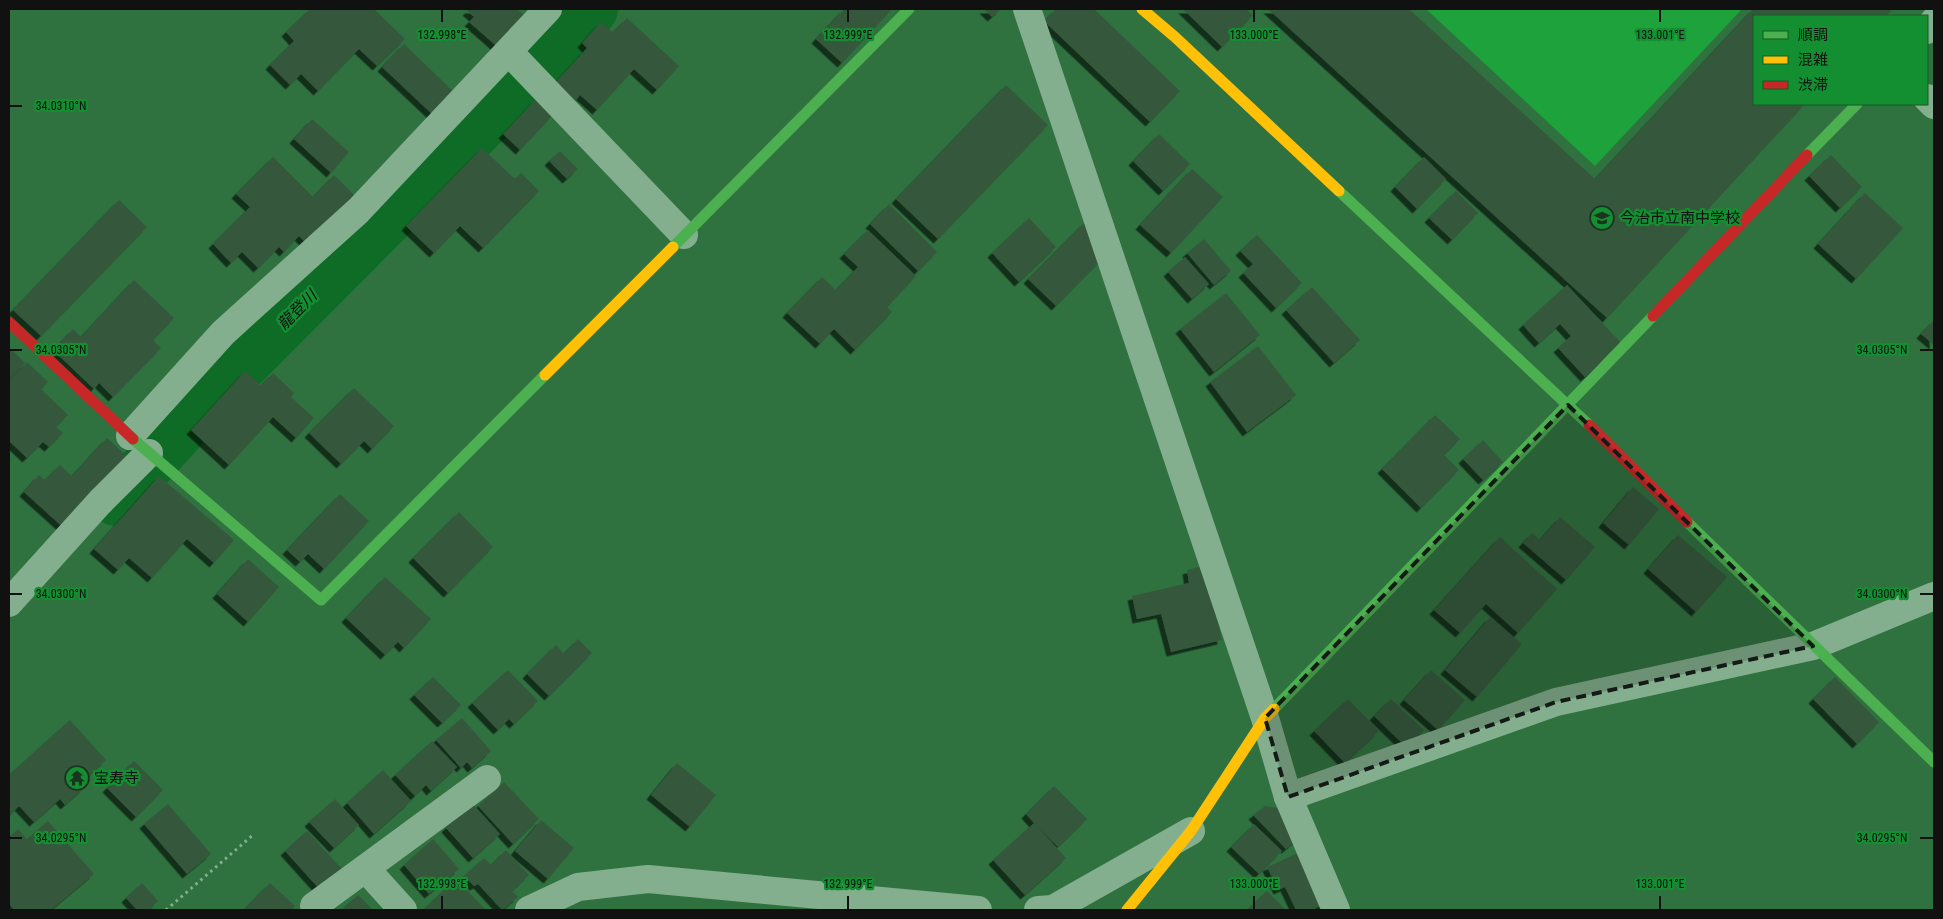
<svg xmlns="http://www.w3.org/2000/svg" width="1943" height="919" font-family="'Roboto Condensed','Noto Sans JP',sans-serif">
  <defs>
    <filter id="shadow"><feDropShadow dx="-4.5" dy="4.5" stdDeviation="0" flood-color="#0009"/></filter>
  </defs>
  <rect width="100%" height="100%" fill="#2f723f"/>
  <polygon fill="#1ea23c" points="1426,9 1742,9 1595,166"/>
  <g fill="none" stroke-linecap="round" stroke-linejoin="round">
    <polyline stroke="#0f6c26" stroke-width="52" points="116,500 214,393 531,75 568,38 592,9"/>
  </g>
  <g fill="#35583d" filter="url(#shadow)">
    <polygon points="310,9 374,9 405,39 377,66 359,49 318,91 301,74 290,85 270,65 294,41 286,32"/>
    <polygon points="470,9 517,9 529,20 502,51 469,22 474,17 467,11"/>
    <polygon points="844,9 892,9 842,63 816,39"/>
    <polygon points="984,9 1001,9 992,17"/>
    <polygon points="1056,9 1094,9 1180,91 1150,122 1044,21"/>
    <polygon points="1183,9 1246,9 1253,15 1222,47"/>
    <polygon points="1268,9 1409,9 1595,179 1753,9 1889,9 1891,11 1886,16 1754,16 1754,104 1805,104 1607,318"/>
    <polygon points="627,18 679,66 657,90 634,69 597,110 580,95 573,104 553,85 587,48 582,43 601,22 613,32"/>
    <polygon points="404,44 455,93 433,115 382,67"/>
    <polygon points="1006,85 1048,125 938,239 896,199"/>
    <polygon points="535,100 552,116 520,150 503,134"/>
    <polygon points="312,119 349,152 331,173 294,139"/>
    <polygon points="1159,134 1190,164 1163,191 1133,161"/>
    <polygon points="482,148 515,179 521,173 539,191 483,248 460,226 434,253 406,226"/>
    <polygon points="560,151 578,169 567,179 549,161"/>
    <polygon points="1831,155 1862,187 1840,208 1809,176"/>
    <polygon points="273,157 313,197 334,175 356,197 307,244 299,236 284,252 279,247 258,268 242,252 231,263 213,244 250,207 236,194"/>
    <polygon points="1424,157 1446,179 1417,209 1395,187"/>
    <polygon points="1192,169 1223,197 1171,253 1140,225"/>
    <polygon points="1456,191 1478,213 1452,240 1429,218"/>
    <polygon points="1865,193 1903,228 1856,279 1818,244"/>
    <polygon points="119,200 147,227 41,336 13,310"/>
    <polygon points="889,204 937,252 918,271 870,224"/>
    <polygon points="1029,218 1056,247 1019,282 992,253"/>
    <polygon points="1085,222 1104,257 1056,306 1028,279"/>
    <polygon points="868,230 916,276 887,307 892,312 855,350 834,329 820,344 787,313 822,277 836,290 858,267 844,254"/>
    <polygon points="1257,235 1302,283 1276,308 1243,273 1253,264 1240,251"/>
    <polygon points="1204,239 1231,271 1214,285 1187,253"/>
    <polygon points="1185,257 1209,284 1192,299 1168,272"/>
    <polygon points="134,280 174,318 153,340 161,348 113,397 99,383 94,389 53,350 73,329 81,337"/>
    <polygon points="1567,285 1622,344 1585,377 1558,348 1571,336 1560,324 1539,343 1523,325"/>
    <polygon points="1312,287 1360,340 1334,363 1286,310"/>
    <polygon points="1226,293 1260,335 1214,372 1180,329"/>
    <polygon points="1934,320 1934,345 1921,334"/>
    <polygon points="1258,346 1296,395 1247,432 1210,382"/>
    <polygon points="9,347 25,363 9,379"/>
    <polygon points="27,362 48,382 41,389 68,415 56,427 63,433 49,447 43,442 27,458 9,441 9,381"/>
    <polygon points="245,371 261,386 273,373 294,393 291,397 314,418 296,438 273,417 229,465 191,430"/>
    <polygon points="354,388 394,426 372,449 364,441 341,464 309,433"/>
    <polygon points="1435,415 1460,439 1444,455 1459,470 1421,508 1382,469"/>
    <polygon points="107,438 130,459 66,530 24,492 39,475 45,480 60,465 72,476"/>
    <polygon points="1483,440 1503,462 1483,480 1463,459"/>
    <polygon points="159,476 234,540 214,563 187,539 152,578 129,558 118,570 94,549"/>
    <polygon points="1633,487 1659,509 1629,545 1603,523"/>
    <polygon points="340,494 369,521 324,569 308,554 300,562 287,550"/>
    <polygon points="459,512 493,547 448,593 413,558"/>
    <polygon points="1560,517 1595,547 1566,580 1523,543 1532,533 1540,540"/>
    <polygon points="1678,535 1727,577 1696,612 1648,569"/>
    <polygon points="1500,537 1557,589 1518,633 1486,604 1460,633 1434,610"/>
    <polygon points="248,559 279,587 248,622 217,594"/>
    <polygon points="1210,564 1212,596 1222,640 1171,652 1161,614 1137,619 1132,596 1189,583 1187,570"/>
    <polygon points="385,577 431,619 404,648 398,642 385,655 346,618"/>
    <polygon points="1490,617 1522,644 1477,697 1445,670"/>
    <polygon points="578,639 592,653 549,696 527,674 556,645 564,654"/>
    <polygon points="508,670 538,701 514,724 509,719 498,730 472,703"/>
    <polygon points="1431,670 1465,700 1438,730 1404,700"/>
    <polygon points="433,677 461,705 442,723 414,695"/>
    <polygon points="1835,677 1879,722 1857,744 1813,699"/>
    <polygon points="1348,699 1379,731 1345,763 1314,731"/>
    <polygon points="1391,699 1424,730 1407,748 1374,716"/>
    <polygon points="462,718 491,751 472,768 467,762 461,768 436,740"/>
    <polygon points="70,720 106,760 82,782 85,787 65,805 60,799 34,822 19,806 9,816 9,775"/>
    <polygon points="432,741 457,767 431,791 426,785 415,796 395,775"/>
    <polygon points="134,761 163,790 136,817 107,788"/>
    <polygon points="677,763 716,795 690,827 651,795"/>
    <polygon points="383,770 411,801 374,834 347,803"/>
    <polygon points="504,782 539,819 513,844 478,806"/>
    <polygon points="1054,786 1087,819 1058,847 1038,827 1066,858 1025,895 993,860 1034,823 1026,814"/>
    <polygon points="335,799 359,825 334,848 309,822"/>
    <polygon points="472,803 500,834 473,858 446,828"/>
    <polygon points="168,804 211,854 187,874 144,824"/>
    <polygon points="1265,806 1288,810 1298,839 1286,849 1253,815"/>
    <polygon points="541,820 574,848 548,879 515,851"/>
    <polygon points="48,821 94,874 51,910 14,910 9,904 9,837 18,829 27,839"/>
    <polygon points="1254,824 1282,851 1259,874 1231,847"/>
    <polygon points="307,831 344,871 322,892 285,851"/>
    <polygon points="433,839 459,869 429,894 404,865"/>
    <polygon points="506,850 529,875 512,891 518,897 502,910 478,884 474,886 464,876 484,858 491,865"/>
    <polygon points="1300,852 1325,904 1312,910 1296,910 1285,887 1278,890 1267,867"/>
    <polygon points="456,879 485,909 483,910 423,910"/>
    <polygon points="142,883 158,901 148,910 137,910 126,898"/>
    <polygon points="270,883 295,906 292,910 244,910"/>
    <polygon points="1267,891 1286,910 1247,910"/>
    <polygon points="358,895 373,910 341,910"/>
  </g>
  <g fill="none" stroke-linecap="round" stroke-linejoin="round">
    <polyline stroke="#83af8e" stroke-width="3" stroke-dasharray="2.5 4" stroke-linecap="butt" points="166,910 253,835"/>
    <g stroke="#83af8e" stroke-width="28">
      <polyline points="1027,9 1265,718 1288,797 1336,910"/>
      <polyline points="1927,30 1934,21"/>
      <polyline points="509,52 684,235"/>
      <polyline points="1927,98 1934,105"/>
      <polyline points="130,436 223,333 358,211 548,9"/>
      <polyline points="9,603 100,502 149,453"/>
      <polyline points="1288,797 1556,702 1813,646 1934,596"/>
      <polyline points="366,869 403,910"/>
      <polyline points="314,906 487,779"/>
      <polyline points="529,910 578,887 648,879 978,910"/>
      <polyline points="1038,910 1053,909 1191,831"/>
    </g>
    <g stroke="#4caf50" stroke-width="11">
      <polyline points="1807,155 1857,104"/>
      <polyline points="1339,191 1589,425"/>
      <polyline points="673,247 909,9"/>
      <polyline points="133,439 321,600 545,375"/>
      <polyline points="1687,522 1934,762"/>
      <polyline points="1274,709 1653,316"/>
    </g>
    <g stroke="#ffc107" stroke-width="11">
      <polyline points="1142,9 1175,37 1339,191"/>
      <polyline points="545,375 673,247"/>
      <polyline points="1127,910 1191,831 1265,718 1274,709"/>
    </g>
    <g stroke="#c62828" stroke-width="11">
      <polyline points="1653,316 1807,155"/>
      <polyline points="9,322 133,439"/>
      <polyline points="1589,425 1687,522"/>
    </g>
  </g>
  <path fill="#141b16" fill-opacity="0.2" stroke="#141b16" stroke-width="4" stroke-dasharray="10 6" stroke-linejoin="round" d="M1568 405 1813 646 1556 702 1288 797 1265 718Z"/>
  <path fill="none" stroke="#111" stroke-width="2" d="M442 10V22M848 10V22M1254 10V22M1660 10V22M10 106H22M10 350H22M1920 350H1933M10 594H22M1920 594H1933M10 838H22M1920 838H1933M442 896V909M848 896V909M1254 896V909M1660 896V909"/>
  <defs>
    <g id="school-ring" transform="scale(1.25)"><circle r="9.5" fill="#138e31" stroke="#1c3321" stroke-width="1.5"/><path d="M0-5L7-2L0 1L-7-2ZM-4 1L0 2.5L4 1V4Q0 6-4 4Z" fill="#1c3321"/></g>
    <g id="temple-ring" transform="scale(1.25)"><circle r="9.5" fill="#138e31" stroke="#1c3321" stroke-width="1.5"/><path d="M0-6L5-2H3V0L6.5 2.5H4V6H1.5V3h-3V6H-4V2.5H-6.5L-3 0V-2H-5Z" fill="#1c3321"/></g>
  </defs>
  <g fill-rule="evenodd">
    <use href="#school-ring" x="1602" y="218"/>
    <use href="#temple-ring" x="77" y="778"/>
  </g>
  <g text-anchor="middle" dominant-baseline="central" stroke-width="4.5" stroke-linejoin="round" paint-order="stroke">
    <g font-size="15" fill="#111" stroke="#138e31" text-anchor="start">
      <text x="1620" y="218">今治市立南中学校</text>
      <text x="94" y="778">宝寿寺</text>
    </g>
    <g font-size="16" font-style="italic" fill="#111" stroke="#138e31">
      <text transform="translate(297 310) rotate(-45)">龍登川</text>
    </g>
  </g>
  <g font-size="12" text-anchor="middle" fill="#111" stroke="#138e31" stroke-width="4.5" stroke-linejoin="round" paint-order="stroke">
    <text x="442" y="39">132.998°E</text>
    <text x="848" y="39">132.999°E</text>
    <text x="1254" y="39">133.000°E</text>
    <text x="1660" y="39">133.001°E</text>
    <text x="61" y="110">34.0310°N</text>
    <text x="61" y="354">34.0305°N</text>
    <text x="1882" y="354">34.0305°N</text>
    <text x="61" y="598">34.0300°N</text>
    <text x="1882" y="598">34.0300°N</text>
    <text x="61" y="842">34.0295°N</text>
    <text x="1882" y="842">34.0295°N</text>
    <text x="442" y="888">132.998°E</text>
    <text x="848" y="888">132.999°E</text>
    <text x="1254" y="888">133.000°E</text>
    <text x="1660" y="888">133.001°E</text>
  </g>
  <rect width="1943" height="919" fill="none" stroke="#111111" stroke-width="20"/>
  <rect x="1753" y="15" width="175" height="90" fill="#138e31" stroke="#125c24"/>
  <rect x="1763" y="31" width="25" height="8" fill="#4caf50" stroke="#125c24"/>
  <text x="1798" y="40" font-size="15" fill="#111111">順調</text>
  <rect x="1763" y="56" width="25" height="8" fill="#ffc107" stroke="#125c24"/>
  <text x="1798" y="65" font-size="15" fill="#111111">混雑</text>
  <rect x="1763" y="81" width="25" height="8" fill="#c62828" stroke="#125c24"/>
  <text x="1798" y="90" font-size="15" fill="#111111">渋滞</text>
</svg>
